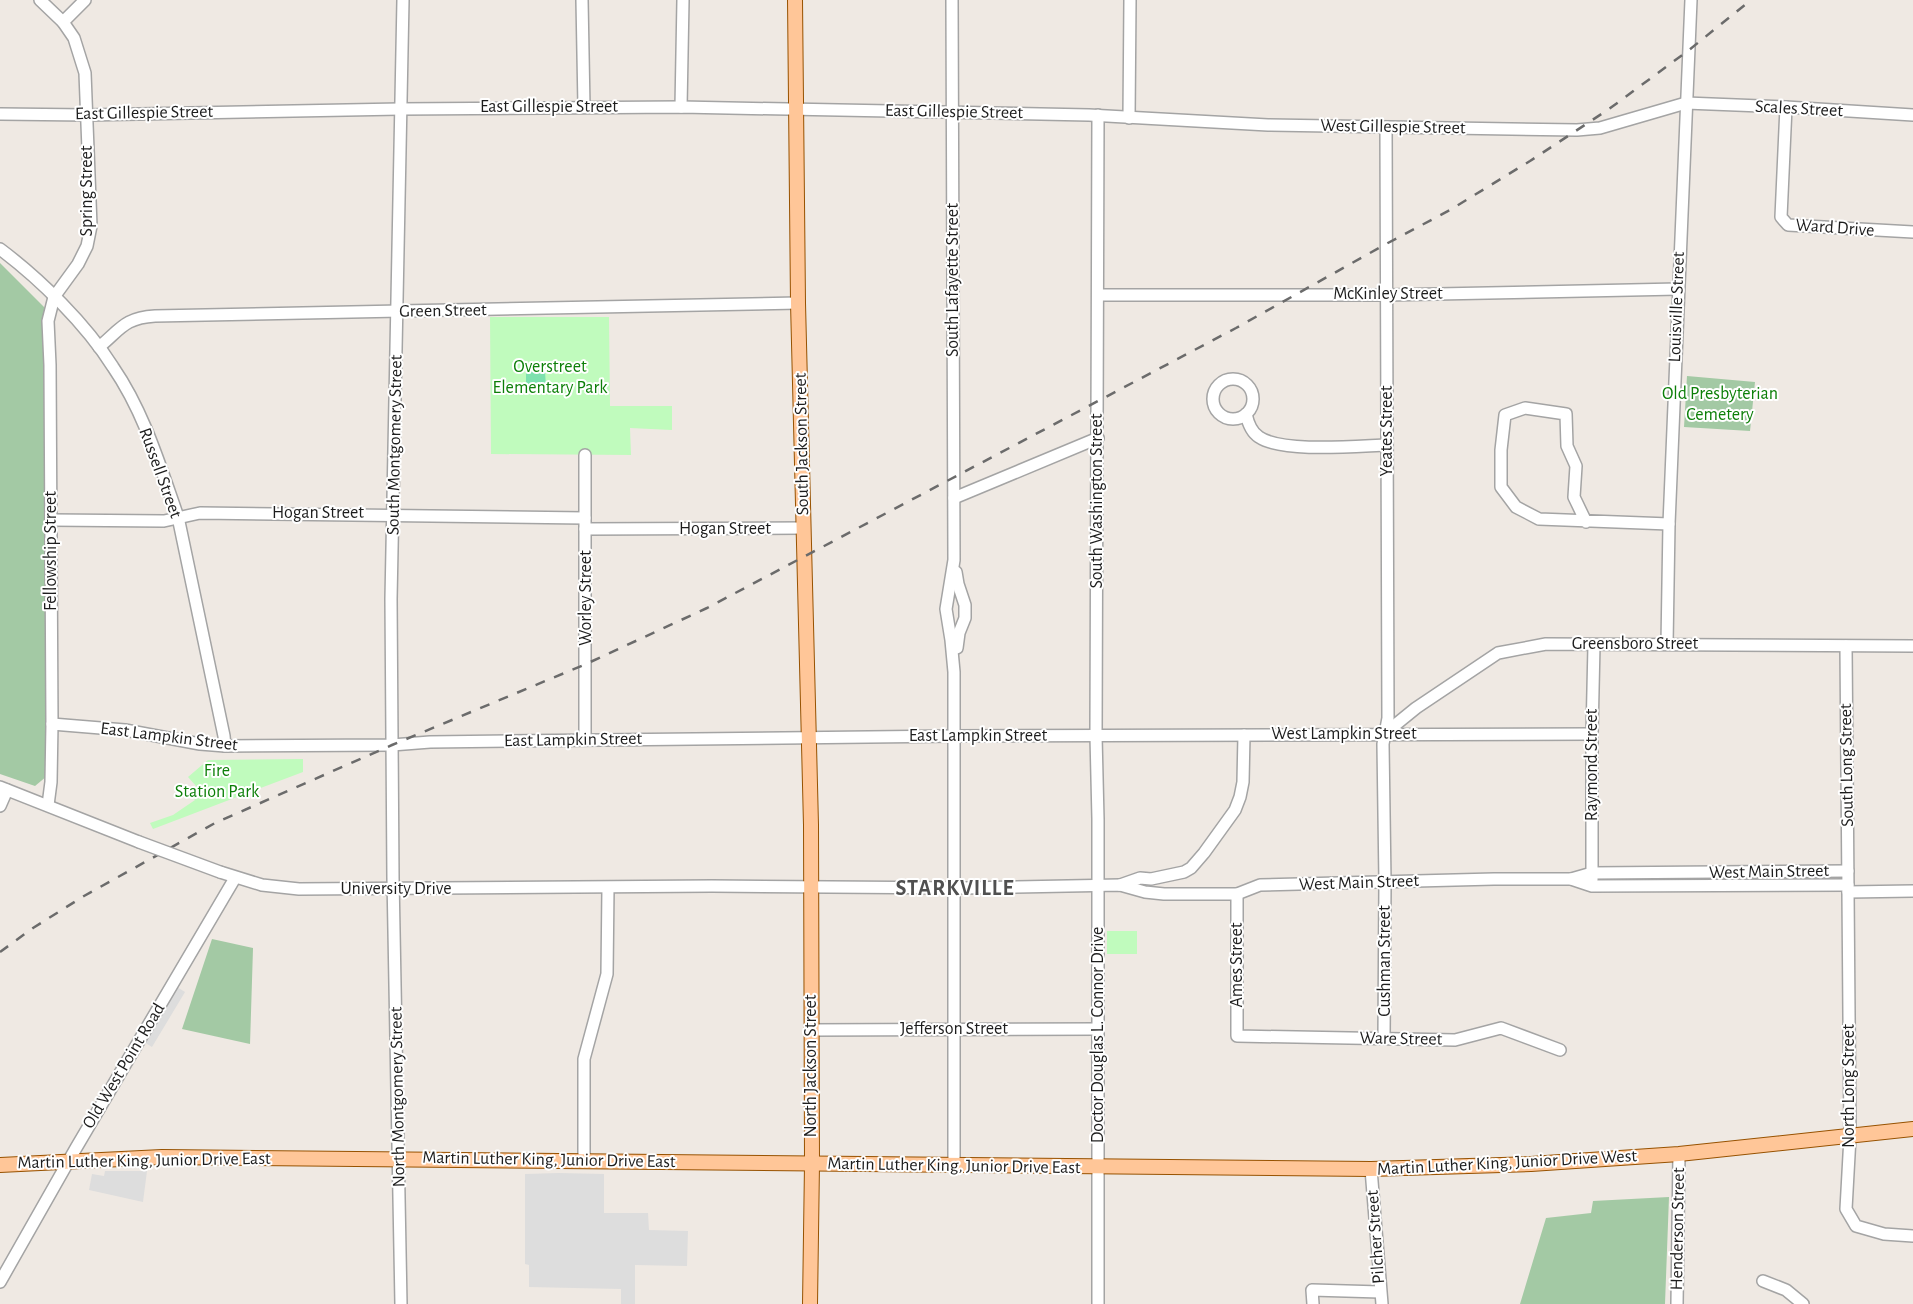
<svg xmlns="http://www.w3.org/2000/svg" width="1913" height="1304" font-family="'Alegreya Sans',sans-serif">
  <rect width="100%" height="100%" fill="#efe9e3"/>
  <g fill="#a3c9a4">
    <polygon points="0,263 44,307 46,311 47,776 35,786 0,774"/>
    <polygon points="1687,376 1755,382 1750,431 1684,427"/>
    <polygon points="212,939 253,948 250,1044 182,1029"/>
    <polygon points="1669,1197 1665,1304 1520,1304 1546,1218 1591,1213 1593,1201"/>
  </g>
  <g fill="#c0fbbd">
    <polygon points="490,317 609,317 610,406 672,406 672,430 630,428 631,455 491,454"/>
    <polygon points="303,759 303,772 153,829 150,823 173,815 195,800 189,793 196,786 188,777 208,760"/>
    <rect x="1107" y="931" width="30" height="23"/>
  </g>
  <polygon fill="#7de1ae" points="545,371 546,388 526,389 526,372"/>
  <g fill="#ddd">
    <polygon points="177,987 185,992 152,1047 144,1042"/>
    <polygon points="105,1171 147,1171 143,1202 89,1190 92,1174 104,1176"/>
    <polygon points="559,1173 604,1174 604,1213 648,1213 649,1230 688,1231 687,1266 635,1265 635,1304 621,1304 621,1289 529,1287 529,1265 525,1264 525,1174"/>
  </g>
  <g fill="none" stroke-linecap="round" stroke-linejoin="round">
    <g stroke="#a4a4a4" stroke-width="14">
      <g id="minor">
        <polyline points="40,0 63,22 74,38 85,73 91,226 87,246 78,264 54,297 48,321 50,365 52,724 51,782 48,805"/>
        <polyline points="582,0 584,107"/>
        <polyline points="952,0 954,560 946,609 951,640 954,672 954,1166"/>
        <polyline points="63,22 85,0"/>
        <polyline points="681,107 683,0"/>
        <polyline points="1786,107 1781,217 1788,225 1913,232"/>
        <polyline points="0,114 87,115 400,109 681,107 1089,115 1268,125 1577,130 1600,128 1686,103 1786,107 1913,115"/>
        <polyline points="1129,118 1130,0"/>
        <path d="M0 249C40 279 86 324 113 367 144 412 160 466 178 517L224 736 225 746"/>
        <polyline points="1098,295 1387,295 1678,289"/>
        <path d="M99 347C121 329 124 318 155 316L798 303"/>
        <circle cx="1233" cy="399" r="20"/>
        <path d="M1246 414C1248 423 1251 432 1259 437 1282 453 1357 446 1387 445"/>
        <polyline points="585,455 585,740"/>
        <polyline points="954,498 1098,438"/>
        <polyline points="51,520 164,521 200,513 585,518"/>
        <polyline points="1586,522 1574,497 1576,466 1567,446 1566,414 1525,408 1505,415 1501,450 1501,487 1516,507 1539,519 1669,524"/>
        <polyline points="585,529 804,528"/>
        <polyline points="956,572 958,584 965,605 965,618 959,633 957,648"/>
        <polyline points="1667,644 1669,524 1691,0"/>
        <polyline points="1846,646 1850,1137 1846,1209 1856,1226 1884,1234 1913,1236"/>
        <polyline points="52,724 125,730 200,744 225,746 392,745 430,742 954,736 1592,734"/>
        <polyline points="1384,734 1416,708 1498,653 1546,644 1913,646"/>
        <polyline points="0,787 139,842"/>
        <polyline points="0,806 7,790"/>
        <polyline points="220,872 262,885 299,889 712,886 964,888 1120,885 1145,892 1164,894 1237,894 1260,885 1494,879 1571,879 1592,886 1848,885"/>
        <polyline points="1571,879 1592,873 1848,871"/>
        <polyline points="1592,880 1592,734 1594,645"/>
        <polyline points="1120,885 1140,878 1151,879 1184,872 1191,868 1204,853 1235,810 1240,797 1243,782 1244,735"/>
        <polyline points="1848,892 1913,891"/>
        <polyline points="1237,894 1237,1036 1455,1040 1501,1028 1560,1050"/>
        <polyline points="810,1030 1098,1029"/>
        <polyline points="1384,1038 1385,882 1383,744 1388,718 1386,127"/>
        <polyline points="584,1161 584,1059 607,974 608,888"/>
        <polyline points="1371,1169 1382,1304"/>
        <polyline points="1763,1281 1786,1290 1803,1304"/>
        <polyline points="0,1282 76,1148 235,878"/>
        <polyline points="401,1304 393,878 391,599 403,0"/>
        <polyline points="1098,1304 1098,819 1096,736 1098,115"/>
        <polyline points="1313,1304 1312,1290 1380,1292"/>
        <polyline points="1677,1304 1679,1154"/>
      </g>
    </g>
    <g stroke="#975200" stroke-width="16">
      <g id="major">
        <polyline points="795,0 798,303 811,825 812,1164 810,1304"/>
        <polyline points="0,1165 162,1157 1371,1169 1531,1164 1679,1154 1913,1129"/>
      </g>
    </g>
    <use href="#minor" stroke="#fff" stroke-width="11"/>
    <use href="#major" stroke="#ffc698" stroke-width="14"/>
    <polyline stroke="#6b6b6b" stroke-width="2.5" stroke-dasharray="10 10" stroke-linecap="butt" points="0,952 33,928 84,896 215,823 392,745 586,664 707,608 1236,328 1386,244 1450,210 1530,161 1609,109 1689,50 1751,0"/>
    <g stroke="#a4a4a4" stroke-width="14" stroke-linecap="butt">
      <polyline id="minor-bridge" points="139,842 220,872"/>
    </g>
    <use href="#minor-bridge" stroke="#fff" stroke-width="11"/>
  </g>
  <g text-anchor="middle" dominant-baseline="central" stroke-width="4" stroke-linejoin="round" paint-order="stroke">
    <g font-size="18" fill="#1d1d1d" stroke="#fff">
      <text x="549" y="107">East Gillespie Street</text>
      <text transform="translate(1799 109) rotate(3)">Scales Street</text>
      <text transform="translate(954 112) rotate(1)">East Gillespie Street</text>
      <text transform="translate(144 113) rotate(-1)">East Gillespie Street</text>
      <text transform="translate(1393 127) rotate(1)">West Gillespie Street</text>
      <text transform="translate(87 191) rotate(-90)">Spring Street</text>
      <text transform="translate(1835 228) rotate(4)">Ward Drive</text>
      <text transform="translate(953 280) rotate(-90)">South Lafayette Street</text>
      <text x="1388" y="294">McKinley Street</text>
      <text transform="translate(1677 307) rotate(-88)">Louisville Street</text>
      <text transform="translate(443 311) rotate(-1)">Green Street</text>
      <text transform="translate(1387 431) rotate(-90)">Yeates Street</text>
      <text transform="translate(802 444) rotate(-91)">South Jackson Street</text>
      <text transform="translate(395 445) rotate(-89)">South Montgomery Street</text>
      <text transform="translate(160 473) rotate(70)">Russell Street</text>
      <text transform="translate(1097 501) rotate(-90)">South Washington Street</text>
      <text x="318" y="513">Hogan Street</text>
      <text x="725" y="529">Hogan Street</text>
      <text transform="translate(51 551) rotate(-90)">Fellowship Street</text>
      <text transform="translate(586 598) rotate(-90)">Worley Street</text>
      <text x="1635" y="644">Greensboro Street</text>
      <text x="1344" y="734">West Lampkin Street</text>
      <text x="978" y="736">East Lampkin Street</text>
      <text transform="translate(169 737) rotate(7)">East Lampkin Street</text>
      <text transform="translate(573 740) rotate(-1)">East Lampkin Street</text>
      <text transform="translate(1592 765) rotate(-90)">Raymond Street</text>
      <text transform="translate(1847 765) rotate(-91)">South Long Street</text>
      <text transform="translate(1769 872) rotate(-1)">West Main Street</text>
      <text transform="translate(1359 883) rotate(-2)">West Main Street</text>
      <text x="396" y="889">University Drive</text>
      <text transform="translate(1385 961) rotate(-90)">Cushman Street</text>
      <text transform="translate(1237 965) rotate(-90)">Ames Street</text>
      <text x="954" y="1029">Jefferson Street</text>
      <text transform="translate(1098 1035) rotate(-90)">Doctor Douglas L. Connor Drive</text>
      <text transform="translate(1401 1039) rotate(1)">Ware Street</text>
      <text transform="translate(124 1066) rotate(-59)">Old West Point Road</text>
      <text transform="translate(811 1066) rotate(-90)">North Jackson Street</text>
      <text transform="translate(1849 1086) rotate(-90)">North Long Street</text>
      <text transform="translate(398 1097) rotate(-91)">North Montgomery Street</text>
      <text transform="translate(549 1160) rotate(1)">Martin Luther King, Junior Drive East</text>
      <text transform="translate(144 1161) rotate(-1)">Martin Luther King, Junior Drive East</text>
      <text transform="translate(1507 1163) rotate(-3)">Martin Luther King, Junior Drive West</text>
      <text transform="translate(954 1166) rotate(1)">Martin Luther King, Junior Drive East</text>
      <text transform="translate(1678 1229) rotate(-89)">Henderson Street</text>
      <text transform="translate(1376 1237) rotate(-94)">Pilcher Street</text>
    </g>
    <g font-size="18" fill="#0c7f08" stroke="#fff">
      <text x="550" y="367">Overstreet<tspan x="550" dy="21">Elementary Park</tspan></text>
      <text x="1720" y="394">Old Presbyterian<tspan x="1720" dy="21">Cemetery</tspan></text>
      <text x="217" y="771">Fire<tspan x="217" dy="21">Station Park</tspan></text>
    </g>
    <g font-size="22" font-weight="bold" letter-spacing="1" fill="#505050" stroke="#fff">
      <text x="955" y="888">STARKVILLE</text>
    </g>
  </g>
</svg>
